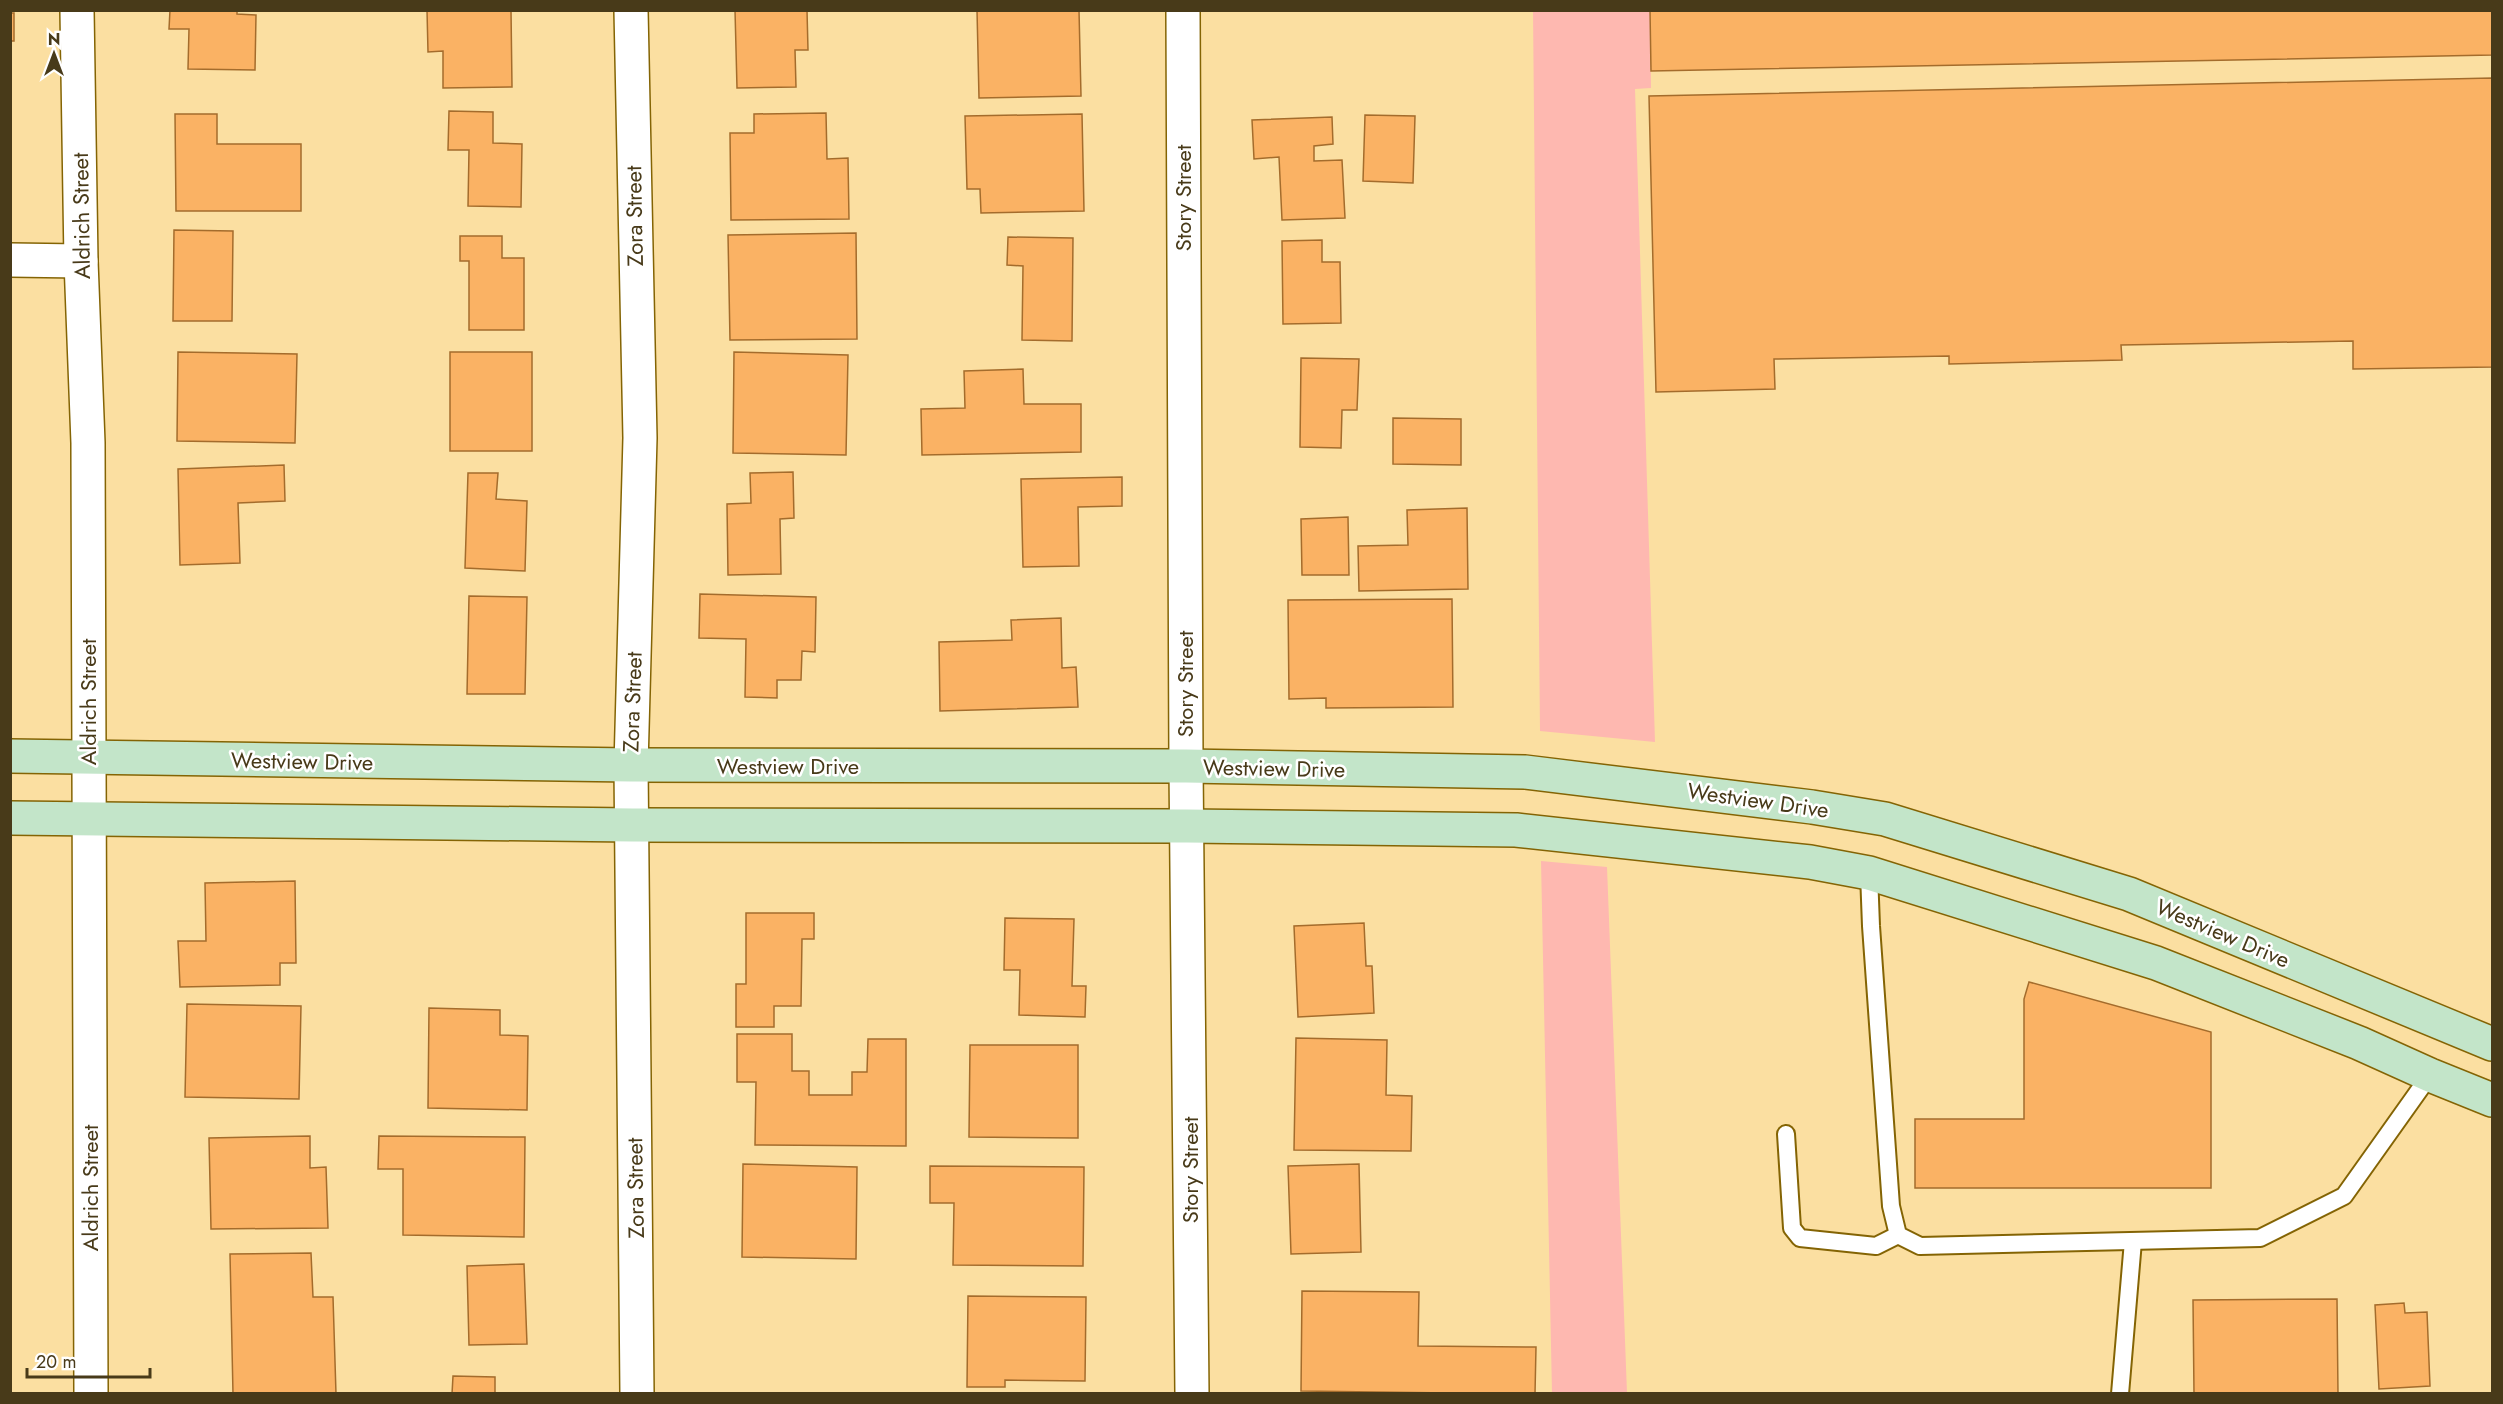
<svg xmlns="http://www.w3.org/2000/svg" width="2503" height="1404" font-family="Jost,sans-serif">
  <rect width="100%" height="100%" fill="#fbdfa1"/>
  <g fill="#feb8b0">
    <polygon points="1533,11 1650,11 1651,88 1635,89 1655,742 1540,731"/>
    <polygon points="1541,861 1607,867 1627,1393 1552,1393"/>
  </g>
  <g fill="#fab264" stroke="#a46c2c" stroke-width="1.5">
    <polygon points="170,10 237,10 237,14 256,15 255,70 188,69 189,29 169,29"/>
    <polygon points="427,10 511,10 512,87 443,88 443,51 428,52"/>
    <polygon points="735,10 807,10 808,50 795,50 796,87 737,88"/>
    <polygon points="977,10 1079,10 1081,96 979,98"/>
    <polygon points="1650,10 2492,10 2492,55 1651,71"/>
    <rect x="10" y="13" width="4" height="28"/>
    <polygon points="2492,78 2492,367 2353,369 2353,341 2121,345 2122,360 1949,364 1949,356 1774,359 1775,389 1656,392 1649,96"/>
    <polygon points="449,111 493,112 493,143 522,144 521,207 468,206 469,150 448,150"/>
    <polygon points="826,113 827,159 848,158 849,219 731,220 730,133 754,133 754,114"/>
    <polygon points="175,114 217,114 217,144 301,144 301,211 176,211"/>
    <polygon points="1082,114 1084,211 981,213 980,189 967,189 965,116"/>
    <polygon points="1365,115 1415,116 1413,183 1363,181"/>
    <polygon points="1332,117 1333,144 1314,146 1314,161 1342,160 1345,218 1282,220 1279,157 1254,159 1252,120"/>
    <polygon points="174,230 233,231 232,321 173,321"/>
    <polygon points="856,233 857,339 730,340 728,235"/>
    <polygon points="460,236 502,236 502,258 524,258 524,330 469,330 469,261 460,261"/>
    <polygon points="1008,237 1073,238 1072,341 1022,340 1023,266 1007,265"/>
    <polygon points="1322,240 1322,262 1340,262 1341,323 1283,324 1282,241"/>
    <polygon points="178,352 297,354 295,443 177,441"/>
    <rect x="450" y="352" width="82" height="99"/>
    <polygon points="734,352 848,355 846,455 733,453"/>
    <polygon points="1301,358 1359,359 1357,410 1342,410 1341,448 1300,447"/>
    <polygon points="1023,369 1024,404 1081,404 1081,452 922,455 921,409 965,408 964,371"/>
    <polygon points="1393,418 1461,419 1461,465 1393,464"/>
    <polygon points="284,465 285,501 238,503 240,563 180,565 178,469"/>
    <polygon points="793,472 794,518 780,519 781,574 728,575 727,504 751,503 750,473"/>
    <polygon points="468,473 498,473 496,499 527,501 525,571 465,568"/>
    <polygon points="1122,477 1122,506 1078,507 1079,566 1023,567 1021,479"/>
    <polygon points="1467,508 1468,589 1359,591 1358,546 1408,545 1407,510"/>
    <polygon points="1348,517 1349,575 1302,575 1301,519"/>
    <polygon points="700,594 816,597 815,652 802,651 801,680 777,680 777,698 745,697 746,639 699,638"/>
    <polygon points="469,596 527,597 525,694 467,694"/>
    <polygon points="1452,599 1453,707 1326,708 1326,698 1289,699 1288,600"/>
    <polygon points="1061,618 1062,668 1076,667 1078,707 940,711 939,642 1012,640 1011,620"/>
    <polygon points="295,881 296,963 280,963 280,985 180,987 178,941 206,941 205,883"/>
    <polygon points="746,913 814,913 814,939 802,939 801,1006 774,1006 774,1027 736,1027 736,984 746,984"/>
    <polygon points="1005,918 1074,919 1072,986 1086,986 1085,1017 1019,1015 1020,970 1004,970"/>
    <polygon points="1364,923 1366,966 1372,966 1374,1013 1298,1017 1294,926"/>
    <polygon points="2029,982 2211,1032 2211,1188 1915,1188 1915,1119 2024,1119 2024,999"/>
    <polygon points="187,1004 301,1006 299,1099 185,1097"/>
    <polygon points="429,1008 500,1010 500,1035 528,1036 527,1110 428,1108"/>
    <polygon points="737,1034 792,1034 792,1071 809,1071 809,1095 852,1095 852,1072 867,1072 868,1039 906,1039 906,1146 755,1145 756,1082 737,1082"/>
    <polygon points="1296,1038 1387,1040 1386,1095 1412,1096 1411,1151 1294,1150"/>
    <polygon points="970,1045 1078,1045 1078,1138 969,1137"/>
    <polygon points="310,1136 310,1168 326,1167 328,1228 211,1229 209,1138"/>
    <polygon points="379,1136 525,1137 524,1237 403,1235 403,1169 378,1169"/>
    <polygon points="743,1164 857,1167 856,1259 742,1257"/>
    <polygon points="1359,1164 1361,1252 1291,1254 1288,1166"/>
    <polygon points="930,1166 1084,1167 1083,1266 953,1265 954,1203 930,1203"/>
    <polygon points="311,1253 313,1297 333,1297 336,1394 233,1394 230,1254"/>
    <polygon points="524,1264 527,1344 469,1345 467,1266"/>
    <polygon points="1302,1291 1419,1292 1418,1346 1536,1347 1535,1394 1301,1391"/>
    <polygon points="968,1296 1086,1297 1085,1381 1005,1380 1005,1387 967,1387"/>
    <polygon points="2337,1299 2338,1394 2194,1394 2193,1300"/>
    <polygon points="2404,1303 2405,1313 2427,1312 2430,1386 2379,1389 2375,1305"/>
    <polygon points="453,1376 495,1377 495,1394 452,1394"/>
  </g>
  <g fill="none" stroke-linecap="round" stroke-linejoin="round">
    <g stroke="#846404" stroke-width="20">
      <g id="service">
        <polyline points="1869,873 1871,926 1891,1206 1898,1235 1920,1246 2260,1238 2344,1196 2430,1075"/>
        <polyline points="1786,1134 1792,1228 1800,1238 1876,1246 1898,1235"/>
        <polyline points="2120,1394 2133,1241"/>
      </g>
    </g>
    <g stroke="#846404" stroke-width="36">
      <g id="minor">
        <polyline points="77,10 81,261 88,443 91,1394"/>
        <polyline points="631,10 640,438 631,765 637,1394"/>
        <polyline points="1183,10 1186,766 1192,1394"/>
        <polyline points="10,260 81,261"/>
      </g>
    </g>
    <g stroke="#846404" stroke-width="36">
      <g id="secondary">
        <polyline points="10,756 631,765 1186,766 1525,772 1812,807 1885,819 2129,894 2492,1044"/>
        <polyline points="10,818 632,825 1187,826 1516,830 1810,862 1869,873 2156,963 2359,1043 2430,1075 2492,1100"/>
      </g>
    </g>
    <use href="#service" stroke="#fff" stroke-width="16"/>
    <use href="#minor" stroke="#fff" stroke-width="33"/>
    <use href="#secondary" stroke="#c3e5c9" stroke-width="33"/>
  </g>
  <g text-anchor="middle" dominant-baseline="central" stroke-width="5" stroke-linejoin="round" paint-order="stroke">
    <g font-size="22" fill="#483a19" stroke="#fff">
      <text transform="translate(1183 198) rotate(-90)">Story Street</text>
      <text transform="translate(81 216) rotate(-91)">Aldrich Street</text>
      <text transform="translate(634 216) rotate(-91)">Zora Street</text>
      <text transform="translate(1185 684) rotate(-90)">Story Street</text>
      <text transform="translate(88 702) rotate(-90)">Aldrich Street</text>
      <text transform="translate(632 702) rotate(-88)">Zora Street</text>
      <text transform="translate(302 761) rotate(1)">Westview Drive</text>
      <text x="788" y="766">Westview Drive</text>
      <text transform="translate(1274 768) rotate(1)">Westview Drive</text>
      <text transform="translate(1758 800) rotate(8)">Westview Drive</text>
      <text transform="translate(2223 933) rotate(23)">Westview Drive</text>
      <text transform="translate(1190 1170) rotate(-90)">Story Street</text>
      <text transform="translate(90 1188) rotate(-90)">Aldrich Street</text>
      <text transform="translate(635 1188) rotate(-91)">Zora Street</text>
    </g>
  </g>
  <rect width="2503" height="1404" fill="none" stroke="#483a19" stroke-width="24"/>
  <g transform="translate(54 54)" stroke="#ffffff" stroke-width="4.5" paint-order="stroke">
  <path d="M0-4.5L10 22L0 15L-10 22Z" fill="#483a19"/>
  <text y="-9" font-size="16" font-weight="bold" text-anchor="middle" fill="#483a19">N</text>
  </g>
  <path d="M27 1368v9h123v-9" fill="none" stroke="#483a19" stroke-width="3"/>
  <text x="36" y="1368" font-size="18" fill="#483a19" stroke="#ffffff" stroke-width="4.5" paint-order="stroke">20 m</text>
</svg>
